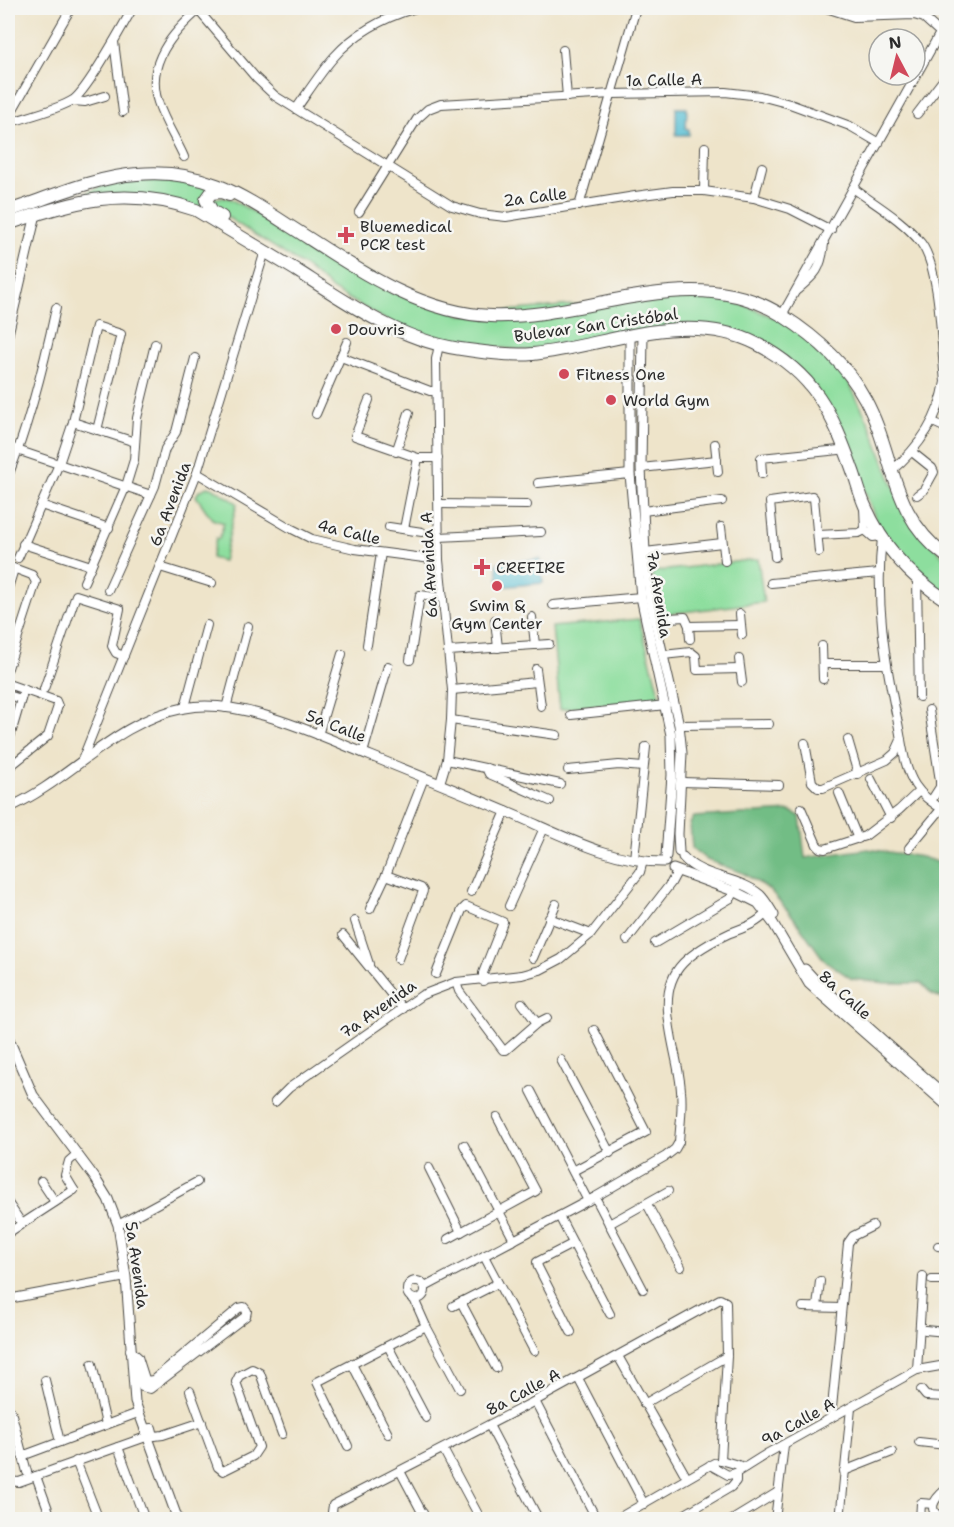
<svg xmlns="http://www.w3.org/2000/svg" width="954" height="1527" font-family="'Shantell Sans',sans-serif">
  <rect width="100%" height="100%" fill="#f6f6f2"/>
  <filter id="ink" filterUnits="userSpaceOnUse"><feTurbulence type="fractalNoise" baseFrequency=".0167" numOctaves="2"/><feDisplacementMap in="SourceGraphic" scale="12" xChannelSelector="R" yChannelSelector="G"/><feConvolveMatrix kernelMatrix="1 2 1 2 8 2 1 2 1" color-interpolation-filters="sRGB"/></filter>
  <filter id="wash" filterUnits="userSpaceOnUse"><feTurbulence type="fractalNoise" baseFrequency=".008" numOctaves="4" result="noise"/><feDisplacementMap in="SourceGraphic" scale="24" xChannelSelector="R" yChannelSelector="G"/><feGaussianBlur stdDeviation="1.35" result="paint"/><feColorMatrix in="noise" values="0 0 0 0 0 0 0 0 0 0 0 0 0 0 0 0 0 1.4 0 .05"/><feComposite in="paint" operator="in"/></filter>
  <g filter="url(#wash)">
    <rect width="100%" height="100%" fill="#eee4ca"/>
    <g fill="#8dde9e" stroke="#5c8464" stroke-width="1.5">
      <path d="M167 177 217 188 201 201 205 212 83 196C106 179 140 179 167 177Z"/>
      <polygon points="212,198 229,198 338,260 461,315 687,295 714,296 749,307 785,322 821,348 848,381 870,425 902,508 946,560 946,596 919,577 880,530 838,424 795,367 720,328 531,351 439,342 400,328 333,290 307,268 216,210"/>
      <polygon points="207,487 212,487 237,503 223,561 211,558 216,538 219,539 224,523 212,519 196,496 199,491"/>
      <polygon points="758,559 764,602 659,615 652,572"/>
      <polygon points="639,619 661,700 560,709 552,627"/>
    </g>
    <polygon fill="#72bd85" stroke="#4e7458" stroke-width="1.5" points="790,811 800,816 805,858 868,849 922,857 946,865 941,878 946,884 946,1000 932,994 921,983 886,983 852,979 824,960 794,918 770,890 743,873 707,860 692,848 690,824 694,817"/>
    <g fill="#57bfd4" stroke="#417580" stroke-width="1.5">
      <polygon points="676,108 687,108 686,129 689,129 689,135 676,135"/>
      <polygon points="540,559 543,583 499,587 497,563"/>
    </g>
  </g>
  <g filter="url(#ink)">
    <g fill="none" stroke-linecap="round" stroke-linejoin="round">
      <g stroke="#484743" stroke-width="10">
        <g id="minor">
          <polyline points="826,8 854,17 914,15 924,18 946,38"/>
          <polyline points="198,10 256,78 275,96 452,206 480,214 506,217 635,196 673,191 704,191 754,198 790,209 831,230"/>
          <polyline points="114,42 123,112"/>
          <polyline points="563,50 567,97"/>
          <polyline points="73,101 85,102 105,96"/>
          <path d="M296 109C308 92 320 73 334 57 355 33 386 17 416 8"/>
          <polyline points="917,114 946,76"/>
          <polyline points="8,118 71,8"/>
          <path d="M8 123C26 117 57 110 73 100 88 90 122 26 133 8"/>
          <path d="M184 157C176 139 164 121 158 102 145 63 173 32 201 8"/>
          <path d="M853 188C876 205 903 220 921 243 941 270 941 346 945 382 939 419 919 448 890 472"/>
          <polyline points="704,191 705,147"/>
          <polyline points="754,198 762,167"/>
          <polyline points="579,206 636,8"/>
          <polyline points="359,212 417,119 428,109 441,104 612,94 725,92 760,96 790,104 850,126 879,143"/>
          <path d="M797 290C816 274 821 270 824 244"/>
          <polyline points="782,315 940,33"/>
          <polyline points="439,345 436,359 439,560 452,690 451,720 447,760 440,783"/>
          <polyline points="341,357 430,391 436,391"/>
          <polyline points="369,400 355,436 418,458 438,458"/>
          <polyline points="316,414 347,342"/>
          <polyline points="73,422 135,442"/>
          <polyline points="933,422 946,428"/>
          <polyline points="715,444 718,472"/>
          <polyline points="8,447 151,495"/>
          <polyline points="396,452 409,413"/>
          <polyline points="912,452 932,468 934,472 924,490 917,495"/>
          <polyline points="641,468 717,460"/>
          <polyline points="197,473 290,528 312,539 355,549 439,560"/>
          <polyline points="762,474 761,458 839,450"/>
          <path d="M8 476C30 422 44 365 56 308"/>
          <polyline points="538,483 630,474"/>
          <polyline points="439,504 527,505"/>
          <polyline points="41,505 109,528"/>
          <polyline points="864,508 865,530 873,537 881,536"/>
          <polyline points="643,511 722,501"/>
          <polyline points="389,527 422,532"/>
          <polyline points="721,527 725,561"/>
          <polyline points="404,529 418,458"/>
          <polyline points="818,535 859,533 865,530"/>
          <polyline points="439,537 541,532"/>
          <path d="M882 537C875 601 885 662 898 723 902 743 904 768 915 785 922 796 935 805 946 811"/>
          <polyline points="23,544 91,566"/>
          <polyline points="645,552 722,543"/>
          <polyline points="775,557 770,502 812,496 814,498 819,552"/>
          <polyline points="18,558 59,464 73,422 96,326 121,334 97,430"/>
          <polyline points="8,566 32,575 36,582 8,668"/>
          <polyline points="160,567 212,583"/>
          <polyline points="917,579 919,697"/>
          <polyline points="84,582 126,486 134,460 137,418 155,344"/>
          <polyline points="771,583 879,573"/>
          <polyline points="8,588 14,569"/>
          <polyline points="108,590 155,486 165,449 176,432 195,358"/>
          <polyline points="553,605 641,597"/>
          <polyline points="740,614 742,635"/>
          <polyline points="532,617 535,645"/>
          <polyline points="654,619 685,617 689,626 690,639"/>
          <polyline points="495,620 498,648"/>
          <polyline points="689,626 740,625"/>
          <polyline points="367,645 381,553"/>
          <polyline points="822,646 823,679"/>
          <polyline points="449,651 549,644"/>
          <polyline points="663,655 691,652 696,656 697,670 740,669"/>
          <polyline points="739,659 742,682"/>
          <polyline points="410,660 420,595 443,598"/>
          <polyline points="823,664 886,664"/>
          <polyline points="536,669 541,706"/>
          <polyline points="8,684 56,701 58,706 48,736 8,768"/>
          <polyline points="44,689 76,595 120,609 112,646 116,653 124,656"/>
          <polyline points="452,690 537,682"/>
          <polyline points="8,695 21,699"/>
          <polyline points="185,707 207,625"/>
          <polyline points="226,708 248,626"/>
          <polyline points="929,710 940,781 940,787 931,801"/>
          <polyline points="571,715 666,705"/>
          <polyline points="451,720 557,735"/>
          <polyline points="679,725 769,724"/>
          <polyline points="318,735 342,654"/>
          <polyline points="848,740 858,774"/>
          <polyline points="805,743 812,782 818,788 823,788 887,760 895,753 901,740"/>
          <polyline points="8,744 24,689"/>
          <polyline points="363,753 388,666"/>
          <polyline points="82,760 197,473 265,251"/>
          <polyline points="447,760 560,784"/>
          <polyline points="486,768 489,774 496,777 550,801"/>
          <polyline points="568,770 619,765 643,767"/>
          <polyline points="871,779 891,818"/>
          <polyline points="682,782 779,785"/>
          <polyline points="839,793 858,839"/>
          <polyline points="801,808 817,845 820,848 825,849 865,836 899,810 919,791"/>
          <polyline points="909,848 942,808"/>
          <polyline points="634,859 646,747"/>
          <polyline points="386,875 421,888 423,891 398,959"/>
          <polyline points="471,892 506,811"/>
          <polyline points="509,906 544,828"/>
          <polyline points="370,909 386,875 424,778"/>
          <polyline points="549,918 591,934"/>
          <polyline points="355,921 369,964"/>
          <polyline points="343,935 403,1009"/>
          <polyline points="627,940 671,883 677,872"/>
          <polyline points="655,943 731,898 737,888"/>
          <polyline points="533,958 556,904"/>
          <polyline points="436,974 462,910 466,906 503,922 483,973 483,981"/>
          <polyline points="456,982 459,991 503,1050 506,1050 537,1023 547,1018"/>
          <polyline points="522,1003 537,1023"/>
          <polyline points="561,1060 610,1153"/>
          <polyline points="531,1091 588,1201"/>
          <polyline points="275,1102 289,1088 422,995 456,982 522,975 540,970 561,959 591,934 640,872 643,861"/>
          <polyline points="464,1145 514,1240"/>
          <polyline points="429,1168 461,1232"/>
          <polyline points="573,1171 646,1132 594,1030"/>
          <polyline points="41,1181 55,1202"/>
          <polyline points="74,1190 65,1175 69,1161 77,1154"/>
          <polyline points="595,1197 643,1289"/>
          <polyline points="8,1203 22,1224"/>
          <polyline points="647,1204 681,1267"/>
          <polyline points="559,1216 610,1314"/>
          <polyline points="609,1224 668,1191"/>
          <polyline points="118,1225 197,1182"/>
          <polyline points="8,1233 74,1190"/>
          <polyline points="448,1239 536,1191 497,1117"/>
          <polyline points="938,1246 946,1247"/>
          <polyline points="484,1256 534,1351"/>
          <polyline points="932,1280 946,1280"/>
          <circle cx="416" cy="1290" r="9"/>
          <path d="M425 1287 595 1197 666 1156 675 1149 679 1142C680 1125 683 1108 681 1091 679 1051 651 996 683 963 695 951 715 940 730 933 743 928 757 924 766 913"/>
          <polyline points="8,1299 126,1277"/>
          <polyline points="414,1299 426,1326 460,1389"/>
          <polyline points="461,1302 496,1368"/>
          <polyline points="453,1306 498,1283"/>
          <polygon points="244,1307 247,1311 246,1316 150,1389 142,1387 135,1359 130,1350 138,1357 145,1379 146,1381 153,1380 239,1308"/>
          <polyline points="803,1307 841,1308"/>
          <polyline points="817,1307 820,1281"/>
          <polyline points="925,1330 946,1332"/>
          <polyline points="571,1332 538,1267 537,1262 572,1244"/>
          <polyline points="388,1346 426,1418"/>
          <polyline points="618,1356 687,1478"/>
          <polyline points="92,1364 106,1424"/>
          <polyline points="352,1364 388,1434"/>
          <polyline points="917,1370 923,1276"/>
          <polyline points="578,1378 644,1504"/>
          <polyline points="45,1380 60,1442"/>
          <polyline points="921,1390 926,1396 946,1397"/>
          <polyline points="190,1391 218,1467 223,1471 253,1456 259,1447 236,1382 239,1376 252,1369 260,1373 282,1434"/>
          <polyline points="535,1401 597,1520"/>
          <polyline points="644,1404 727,1356"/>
          <polyline points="11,1411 27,1472"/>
          <polyline points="831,1418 848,1243 853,1236 873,1226"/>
          <polyline points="489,1425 539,1520"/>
          <polyline points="144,1429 152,1428 154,1436"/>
          <polyline points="919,1442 946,1445"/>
          <polyline points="348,1446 317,1382 426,1326"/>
          <polyline points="118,1447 145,1520"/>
          <polyline points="443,1449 481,1520"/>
          <polyline points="22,1456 138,1413"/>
          <polyline points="721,1460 745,1467"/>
          <polyline points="76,1461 99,1520"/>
          <polyline points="710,1465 728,1475 736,1473 768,1453 917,1370 946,1365"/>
          <polyline points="400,1471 426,1520"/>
          <polyline points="844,1471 892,1452"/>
          <polyline points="36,1476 52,1520"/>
          <polyline points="8,1481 19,1482 146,1437 163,1435 202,1422"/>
          <path d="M946 1489C934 1499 924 1512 946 1519"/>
          <polyline points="336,1520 332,1512 333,1505 535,1401 720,1299 726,1302 727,1356 721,1460"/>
          <polyline points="411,1520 423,1513"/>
          <polyline points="615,1520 714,1463"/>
          <polyline points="675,1520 731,1487 736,1481 736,1473"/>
          <polyline points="732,1520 778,1492"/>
          <polyline points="775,1520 784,1445"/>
          <polyline points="840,1520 851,1408"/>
          <polyline points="920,1520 921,1503 933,1504"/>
        </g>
      </g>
      <g stroke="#484743" stroke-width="11">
        <g id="tertiary">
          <polyline points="643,333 641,468 645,552 650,599 679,725 682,753 678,834 679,852"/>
          <polyline points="8,334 36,214"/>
          <polyline points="630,335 630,474 641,597 671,735 672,775 666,856"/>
          <path d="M8 808C70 781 115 721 184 708 241 697 318 735 371 756 423 777 475 798 526 820 569 839 617 863 665 862"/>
          <path d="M683 857C702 879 738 876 760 895 766 901 770 909 774 915"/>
          <polyline points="673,869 736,892 758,903 773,923 809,984 946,1105"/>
          <polyline points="805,969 815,980 946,1096"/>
          <polyline points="8,1037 33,1095 95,1178 108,1199 118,1225 126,1277 135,1402 178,1520"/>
        </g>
      </g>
      <g stroke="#484743" stroke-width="14">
        <g id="primary">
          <path d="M8 211C48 198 95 177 137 174 199 168 239 193 288 225 350 264 415 313 491 316 587 320 694 258 783 316 816 337 846 364 865 399 895 454 890 515 946 556"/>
          <polyline points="222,217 212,211 206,200 211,193 221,192 229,195"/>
          <path d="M8 224C75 201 125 185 196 210 229 230 263 250 296 270 349 304 403 343 468 350 489 353 512 356 533 354 607 346 686 308 757 344 815 374 832 413 853 471 857 482 860 495 865 506 882 545 910 577 946 600"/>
        </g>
      </g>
      <use href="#minor" stroke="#fff" stroke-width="8"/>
      <use href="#tertiary" stroke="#fff" stroke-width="9"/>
      <use href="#primary" stroke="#fff" stroke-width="12"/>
    </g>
  </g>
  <g fill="#d1495b" stroke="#f6f6f2" stroke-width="2">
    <path d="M343 226h6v6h6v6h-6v6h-6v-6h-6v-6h6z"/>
    <circle cx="336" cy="329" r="6"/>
    <circle cx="564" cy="374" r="6"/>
    <circle cx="611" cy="400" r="6"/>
    <path d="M479 558h6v6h6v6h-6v6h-6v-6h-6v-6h6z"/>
    <circle cx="497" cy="586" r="6"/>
  </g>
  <g text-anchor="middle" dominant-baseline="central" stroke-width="5" stroke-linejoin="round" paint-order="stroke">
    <g font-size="16" fill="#2b2b2b" stroke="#f6f6f2">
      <text transform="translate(664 80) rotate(-1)">1a Calle A</text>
      <text transform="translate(535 197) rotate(-7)">2a Calle</text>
      <text transform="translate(596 325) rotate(-8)">Bulevar San Cristóbal</text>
      <text transform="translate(170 504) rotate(-69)">6a Avenida</text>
      <text transform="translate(349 532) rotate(13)">4a Calle</text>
      <text transform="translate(429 565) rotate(-93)">6a Avenida A</text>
      <text transform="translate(659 594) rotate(81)">7a Avenida</text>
      <text transform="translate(336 726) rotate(21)">5a Calle</text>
      <text transform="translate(845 995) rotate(42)">8a Calle</text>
      <text transform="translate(378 1009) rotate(-35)">7a Avenida</text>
      <text transform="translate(137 1265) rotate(82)">5a Avenida</text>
      <text transform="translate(523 1392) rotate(-28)">8a Calle A</text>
      <text transform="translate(798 1422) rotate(-29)">9a Calle A</text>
    </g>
    <g font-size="16" fill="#2b2b2b" stroke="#f6f6f2" text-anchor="start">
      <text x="360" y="226">Bluemedical<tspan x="360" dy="18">PCR test</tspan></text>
      <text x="348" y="329">Douvris</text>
      <text x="576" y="374">Fitness One</text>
      <text x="623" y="400">World Gym</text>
      <text x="496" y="567">CREFIRE</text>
      <text x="497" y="605" text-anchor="middle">Swim &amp;<tspan x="497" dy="18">Gym Center</tspan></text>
    </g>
  </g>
  <rect width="954" height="1527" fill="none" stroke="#f6f6f2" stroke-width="30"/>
  <g transform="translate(897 57) rotate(353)"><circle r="28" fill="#f6f6f2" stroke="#a5a5a2" stroke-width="1.5"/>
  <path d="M0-4.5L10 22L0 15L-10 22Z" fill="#d1495b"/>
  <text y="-9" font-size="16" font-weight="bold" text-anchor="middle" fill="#2b2b2b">N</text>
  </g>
</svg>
